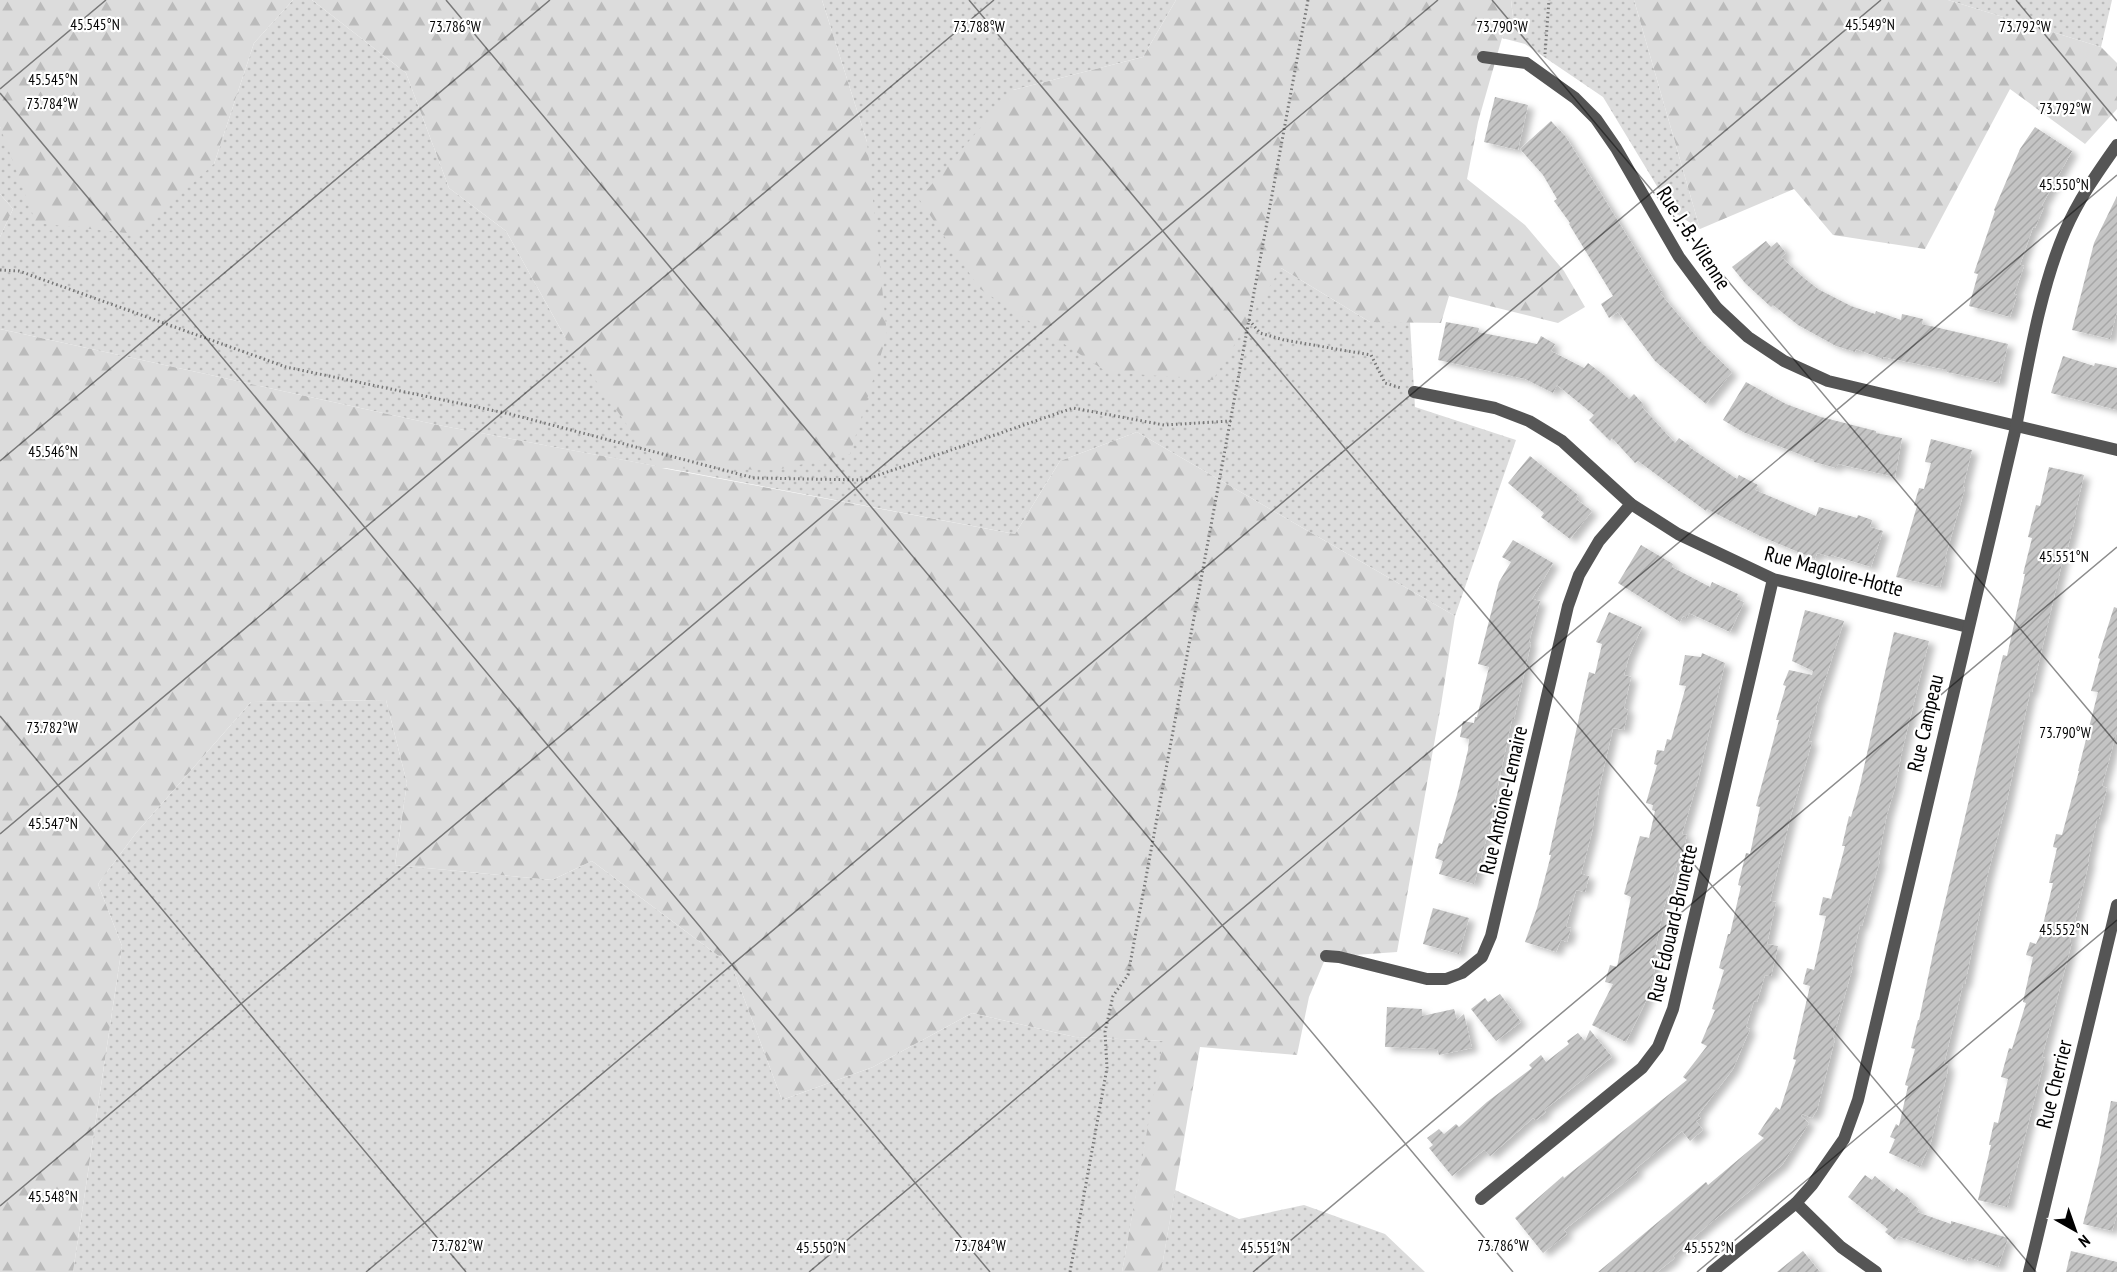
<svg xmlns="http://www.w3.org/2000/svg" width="2117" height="1272" font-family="'PT Sans Narrow',sans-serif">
  <defs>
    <pattern id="grass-dots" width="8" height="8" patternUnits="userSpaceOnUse" patternTransform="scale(1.5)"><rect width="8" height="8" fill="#dcdcdc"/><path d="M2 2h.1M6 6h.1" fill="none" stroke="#bbb" stroke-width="1.8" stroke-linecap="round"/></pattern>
    <pattern id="forest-firs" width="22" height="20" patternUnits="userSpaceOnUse" patternTransform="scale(1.5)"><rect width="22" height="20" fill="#dcdcdc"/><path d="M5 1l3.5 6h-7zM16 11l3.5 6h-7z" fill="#bbb"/></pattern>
    <pattern id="building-hatch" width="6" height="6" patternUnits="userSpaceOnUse" patternTransform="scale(1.5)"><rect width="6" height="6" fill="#c4c4c4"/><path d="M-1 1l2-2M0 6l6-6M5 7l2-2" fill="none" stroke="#a7a7a7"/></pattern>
    <filter id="shadow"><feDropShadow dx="6" dy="4" stdDeviation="3" flood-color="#0004"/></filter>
  </defs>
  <rect width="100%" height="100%" fill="#fff"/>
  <g fill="url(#grass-dots)">
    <polygon points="293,0 312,0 406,73 449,188 506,231 565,337 867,142 822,0 1176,0 1143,57 1013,90 1281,268 1370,322 1410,322 1415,407 1516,440 1455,616 1137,432 1060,461 1015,534 438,425 0,329 0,237 13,209 0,194 0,128 214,164 254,43"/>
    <polygon points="1511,0 1634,0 1700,229 1672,211 1603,97 1525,44 1502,38 1513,17"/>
    <polygon points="1948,0 2112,0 2101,47"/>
    <polygon points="386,700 407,783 395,865 552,880 592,861 732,966 782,1100 873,1067 972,1013 1075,1037 1164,1041 1122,1272 73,1272 122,946 98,884 136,833 251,702"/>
    <polygon points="1175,1190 1239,1219 1304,1205 1385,1234 1425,1272 1161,1272"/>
  </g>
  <g fill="url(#forest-firs)">
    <polygon points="0,0 293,0 254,43 214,164 136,234 36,223 0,127"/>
    <polygon points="312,0 822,0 867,142 887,335 850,454 776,470 662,468 1015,534 1060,461 1137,432 1455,616 1441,705 1397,952 1326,957 1309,997 1297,1055 1200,1047 1161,1272 1122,1272 1163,1041 1075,1037 972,1013 873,1067 782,1100 732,966 592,861 552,880 395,865 407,783 386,700 251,702 136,833 98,884 122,946 73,1272 0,1272 0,329 438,425 656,466 565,337 506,231 449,188 406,73"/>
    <polygon points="1176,0 1511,0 1513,17 1502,38 1478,122 1467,179 1525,225 1564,271 1585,307 1558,323 1449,296 1441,323 1370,322 1281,268 1213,380 1107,372 980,289 919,199 1013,90 1143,57"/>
    <polygon points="1634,0 1948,0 2101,47 2117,63 2117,109 2085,144 2010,89 1925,249 1833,235 1794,189 1700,229"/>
    <polygon points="0,194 13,209 0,237"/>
  </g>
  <g fill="url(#building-hatch)" filter="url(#shadow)">
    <polygon points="1495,97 1528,105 1518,150 1484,142"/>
    <polygon points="1551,121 1566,137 1662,292 1660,293 1701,342 1732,372 1706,404 1655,361 1618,312 1609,318 1601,304 1613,296 1569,224 1570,223 1554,201 1557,199 1543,175 1520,149"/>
    <polygon points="2035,127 2072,151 2042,205 2044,207 2035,228 2033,227 2020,265 2024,266 2014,294 2017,295 2010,317 1969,306 1978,274 1974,273 1995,211 1994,210 2020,149"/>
    <polygon points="2117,196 2117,311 2110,339 2072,330 2094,243"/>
    <polygon points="1766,241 1771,247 1777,242 1786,253 1781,257 1804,278 1818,289 1851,306 1875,314 1876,311 1901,320 1902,314 1923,319 1922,324 2008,344 1999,383 1947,372 1947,370 1883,357 1883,359 1856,349 1855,352 1836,346 1798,325 1773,305 1771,307 1745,283 1732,267"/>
    <polygon points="1446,322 1479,328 1478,332 1537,344 1541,336 1555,344 1551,351 1584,368 1588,363 1605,376 1629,399 1634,394 1644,405 1642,407 1675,443 1679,438 1690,446 1689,447 1737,479 1739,475 1758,485 1755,490 1816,516 1819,507 1857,518 1858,515 1872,520 1870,527 1883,531 1871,567 1831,555 1831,557 1817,553 1815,559 1760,536 1707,509 1706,511 1638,461 1635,463 1612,438 1610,441 1589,420 1594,415 1557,385 1553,393 1525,379 1438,360"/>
    <polygon points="2063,356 2094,366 2095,363 2117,368 2117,410 2051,393"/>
    <polygon points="1746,382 1786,404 1821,417 1876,431 1876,433 1902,438 1895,477 1838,464 1836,468 1814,462 1814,460 1743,432 1723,420"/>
    <polygon points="1931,439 1972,450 1963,487 1965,488 1945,558 1947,558 1940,587 1896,577 1917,506 1914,505 1919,488 1924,489 1931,463 1925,462"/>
    <polygon points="1530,456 1578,495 1576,499 1592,511 1570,539 1541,517 1544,513 1508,483"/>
    <polygon points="2049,467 2084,475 2075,514 2076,515 2068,547 2066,546 2032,692 2030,692 2006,805 1987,877 1965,984 1963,984 1944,1064 1948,1065 1947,1074 1931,1142 1920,1167 1889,1153 1895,1139 1890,1137 1896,1124 1899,1126 1908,1086 1905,1085 1915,1049 1911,1048 1918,1020 1919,1020 1934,949 2003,655 2007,656 2025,574 2023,574 2032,538 2028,537 2036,505 2040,506"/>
    <polygon points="1513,540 1553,563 1532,599 1540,601 1529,642 1531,643 1514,719 1512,719 1492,814 1493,815 1474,884 1439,874 1443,861 1435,858 1439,843 1442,844 1457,795 1468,750 1469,739 1460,737 1463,721 1474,723 1475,717 1477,717 1489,667 1478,664 1499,582 1511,562 1502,557"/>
    <polygon points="1641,545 1673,564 1672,567 1710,587 1712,582 1738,594 1736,599 1744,602 1730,632 1689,613 1687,618 1683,616 1680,622 1618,583"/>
    <polygon points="2114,607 2117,608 2117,731 2102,786 2107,788 2099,819 2097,819 2088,861 2089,862 2070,942 2072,942 2042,1057 2045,1058 2007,1207 1978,1200 1991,1145 1989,1145 1994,1122 1998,1123 2008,1079 2001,1077 2009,1048 2012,1049 2026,1003 2023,1002 2033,957 2026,955 2030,942 2036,944 2041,933 2053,883 2049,883 2057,848 2053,847 2056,834 2062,835 2079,771 2078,771 2098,692 2091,691 2100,659 2098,658"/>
    <polygon points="1805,610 1844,621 1816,708 1817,709 1808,741 1812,742 1791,815 1770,901 1776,902 1767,944 1778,946 1771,976 1765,975 1757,1002 1754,1001 1746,1027 1750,1029 1733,1069 1698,1115 1701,1118 1696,1121 1703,1130 1690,1141 1682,1131 1635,1169 1638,1172 1564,1230 1567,1234 1543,1253 1515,1218 1563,1176 1564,1178 1687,1080 1683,1077 1707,1046 1701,1043 1715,1010 1712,1009 1724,970 1719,968 1728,934 1730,934 1741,886 1738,885 1746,853 1750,854 1760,807 1756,806 1779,720 1776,720 1786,686 1783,685 1789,670 1812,675 1813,671 1792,661"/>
    <polygon points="1609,612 1642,627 1629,656 1624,675 1631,677 1624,708 1628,710 1624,730 1613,728 1599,789 1592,832 1581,874 1589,876 1585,892 1576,890 1566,927 1571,928 1567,942 1561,940 1556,952 1525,942 1537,908 1551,855 1549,855 1589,672 1595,674 1602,644 1596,642"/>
    <polygon points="1894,632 1929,641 1902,751 1895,788 1887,814 1878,860 1880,860 1862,926 1860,925 1851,966 1853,966 1833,1038 1835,1039 1817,1110 1812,1118 1802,1114 1801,1116 1809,1123 1782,1165 1708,1225 1673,1256 1675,1258 1657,1272 1598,1272 1706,1182 1708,1185 1764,1138 1758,1134 1776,1107 1780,1110 1796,1060 1793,1059 1810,986 1803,984 1807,968 1814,970 1826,916 1819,915 1823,897 1831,899 1845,846 1842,846 1849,816 1851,817 1860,785"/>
    <polygon points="1702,653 1725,663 1698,780 1682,834 1687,835 1680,864 1677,864 1664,907 1654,955 1658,957 1647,999 1626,1042 1592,1025 1613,984 1605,982 1610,965 1617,967 1631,897 1624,894 1640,836 1649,838 1655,811 1652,810 1653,805 1646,803 1657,765 1654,764 1657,750 1664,751 1667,739 1671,740 1686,686 1679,685 1685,655 1701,657"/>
    <polygon points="1433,908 1469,918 1459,954 1423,944"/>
    <polygon points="1500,994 1521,1022 1496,1041 1471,1009 1485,998 1488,1002"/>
    <polygon points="1387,1007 1422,1009 1422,1016 1454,1009 1457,1020 1464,1014 1472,1048 1439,1055 1437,1049 1385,1047"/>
    <polygon points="1590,1030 1612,1057 1544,1110 1546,1112 1536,1120 1533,1118 1490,1156 1484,1150 1452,1176 1429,1148 1433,1145 1427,1138 1439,1129 1444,1134 1456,1124 1459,1127 1487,1102 1532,1068 1529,1065 1541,1055 1546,1062 1569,1044 1567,1041 1578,1033 1585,1041"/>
    <polygon points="2111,1101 2117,1102 2117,1214 2112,1231 2083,1224 2099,1163"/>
    <polygon points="1865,1175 1872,1180 1875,1176 1894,1192 1896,1188 1911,1200 1908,1204 1910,1202 1919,1209 1917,1212 1951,1224 1951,1221 2008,1238 1998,1267 1968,1257 1967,1261 1898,1236 1895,1240 1885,1232 1888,1229 1848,1197"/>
    <polygon points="1803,1251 1820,1272 1777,1272"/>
    <polygon points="2071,1251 2117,1262 2117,1272 2066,1272"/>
  </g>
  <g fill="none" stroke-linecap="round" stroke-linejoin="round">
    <g stroke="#777" stroke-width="3" stroke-dasharray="1.5 3" stroke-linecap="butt">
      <polyline points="1545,54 1549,0"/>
      <polyline points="0,270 19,271 286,367 510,414 754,478 864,480 1073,408 1164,425 1231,421"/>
      <polyline points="1249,320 1260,333 1284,340 1371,355 1385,383 1401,388"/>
      <polyline points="1070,1272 1107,1068 1105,1032 1113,996 1128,975 1308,0"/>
    </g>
    <g stroke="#555" stroke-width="12">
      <polyline points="1483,57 1526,63 1575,98 1596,119 1616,148 1679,257 1717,308 1748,337 1784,361 1828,381 2117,450"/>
      <polyline points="1414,392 1495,408 1529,421 1562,441 1631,504 1678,534 1773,579 1968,627"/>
      <polyline points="1326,956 1339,957 1427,979 1446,979 1462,973 1482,957 1491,936 1568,606 1579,575 1599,541 1631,504"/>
      <polyline points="1481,1199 1642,1068 1658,1047 1673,1009 1773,579"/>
      <polyline points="1796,1203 1841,1247 1876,1272"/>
      <path d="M1712 1272 1796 1203 1812 1185 1844 1139 1858 1100 2016 427C2028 365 2040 289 2065 231 2078 200 2098 172 2117 145"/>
      <polyline points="2029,1272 2117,905"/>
    </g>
  </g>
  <path fill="none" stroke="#000" stroke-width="1.5" stroke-opacity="0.45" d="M446 0 1513 1272M969 0 2036 1272M1492 0 2117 744M2016 0 2117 121M0 89 106 0M0 93 990 1272M0 461 550 0M0 716 466 1272M0 834 994 0M0 1206 1438 0M366 1272 1881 0M809 1272 2117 175M1253 1272 2117 547M1697 1272 2117 920"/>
  <g text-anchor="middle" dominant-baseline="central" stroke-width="4.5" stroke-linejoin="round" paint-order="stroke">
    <g font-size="21" fill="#000" stroke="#fff">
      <text transform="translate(1694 238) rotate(57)">Rue J.-B.-Vilenne</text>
      <text transform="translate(1834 571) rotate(15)">Rue Magloire-Hotte</text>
      <text transform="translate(1925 723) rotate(-77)">Rue Campeau</text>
      <text transform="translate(1503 800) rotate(-77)">Rue Antoine-Lemaire</text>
      <text transform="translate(1672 923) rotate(-77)">Rue Édouard-Brunette</text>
      <text transform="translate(2054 1084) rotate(-76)">Rue Cherrier</text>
    </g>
  </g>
  <g font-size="15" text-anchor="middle" fill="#000" stroke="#fff" stroke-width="4.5" stroke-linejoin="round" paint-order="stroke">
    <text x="95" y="30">45.545°N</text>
    <text x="1870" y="30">45.549°N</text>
    <text x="2025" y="32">73.792°W</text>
    <text x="455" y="32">73.786°W</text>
    <text x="979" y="32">73.788°W</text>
    <text x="1502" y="32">73.790°W</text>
    <text x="53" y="85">45.545°N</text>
    <text x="52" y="109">73.784°W</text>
    <text x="2065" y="114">73.792°W</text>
    <text x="2064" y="190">45.550°N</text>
    <text x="53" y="457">45.546°N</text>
    <text x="2064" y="562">45.551°N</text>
    <text x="52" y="733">73.782°W</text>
    <text x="2065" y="738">73.790°W</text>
    <text x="53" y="829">45.547°N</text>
    <text x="2064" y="935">45.552°N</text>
    <text x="53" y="1202">45.548°N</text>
    <text x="457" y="1251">73.782°W</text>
    <text x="980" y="1251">73.784°W</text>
    <text x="1503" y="1251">73.786°W</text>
    <text x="821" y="1253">45.550°N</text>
    <text x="1265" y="1253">45.551°N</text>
    <text x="1709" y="1253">45.552°N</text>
  </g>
  <g transform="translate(2075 1230) rotate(140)" stroke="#ffffff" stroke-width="4.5" paint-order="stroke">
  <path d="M0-4.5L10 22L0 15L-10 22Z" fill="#000000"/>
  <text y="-9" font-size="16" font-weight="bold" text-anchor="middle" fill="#000000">N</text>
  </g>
</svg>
